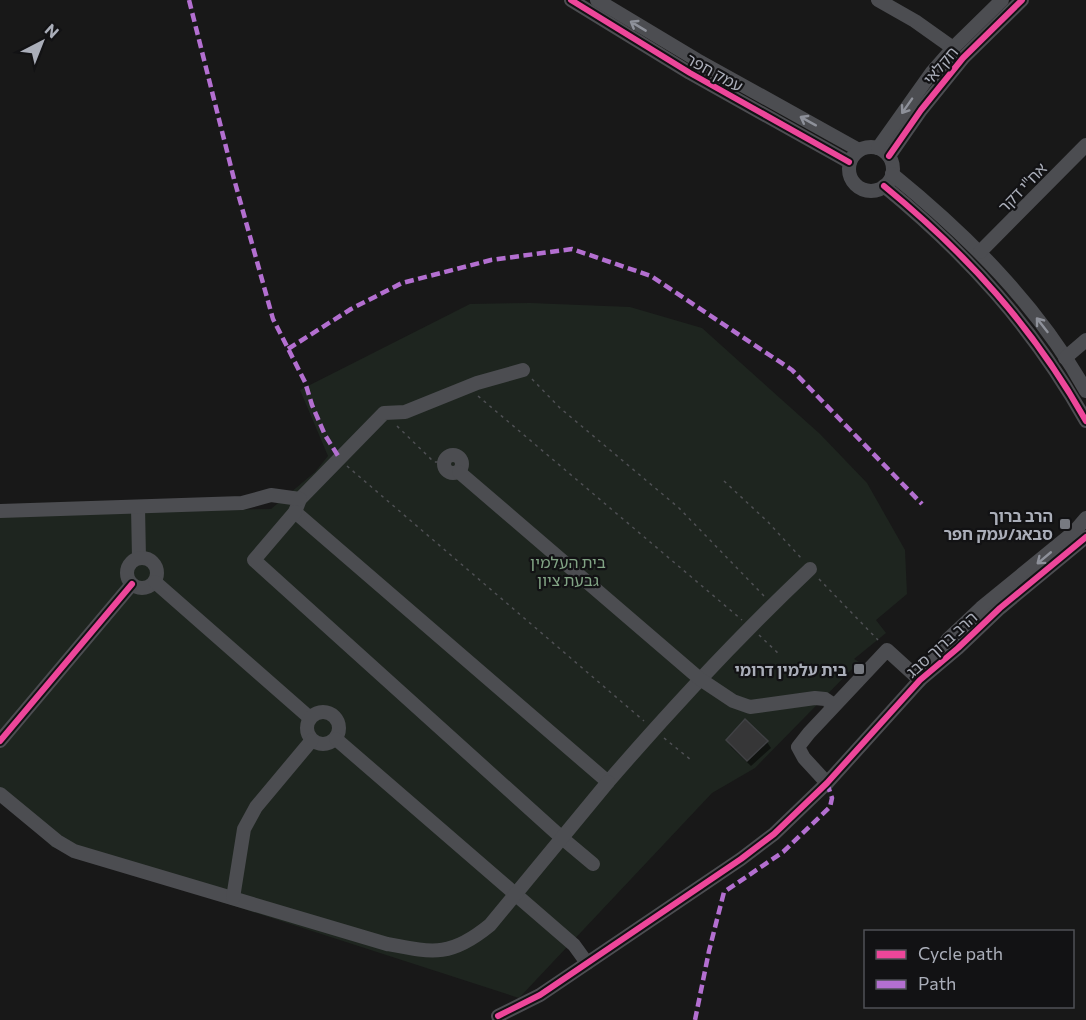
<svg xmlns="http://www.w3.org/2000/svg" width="1086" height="1020" font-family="Commissioner,'Noto Sans Hebrew',sans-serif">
  <rect width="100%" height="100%" fill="#181818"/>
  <polygon fill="#1e251f" points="530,303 630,307 702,328 820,434 867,483 905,550 907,594 876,620 886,633 854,659 859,662 755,768 712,793 519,998 52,847 0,793 0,514 271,509 315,472 328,456 300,390 470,304"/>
  <polygon fill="#0007" points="727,740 767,742 771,748 751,766 731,747"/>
  <polygon fill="#363637" stroke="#404144" stroke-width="1.5" points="745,719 768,741 747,761 726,740"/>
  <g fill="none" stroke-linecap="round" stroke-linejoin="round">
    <g stroke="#4e4f53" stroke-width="1.5" stroke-dasharray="3 4.5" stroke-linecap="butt">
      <polyline points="532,379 560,408 679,508 765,597"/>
      <polyline points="478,396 742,620"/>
      <polyline points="397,426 434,462 444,462"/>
      <polyline points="347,466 644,721"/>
      <polyline points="724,481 768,522 802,559"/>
      <polyline points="819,579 878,640"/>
      <polyline points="759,635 780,655"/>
      <polyline points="664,738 691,760"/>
    </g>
    <g stroke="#4c4d51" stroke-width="14">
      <polyline points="571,0 690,73 849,162"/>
      <polyline points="597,0 697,60 859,150"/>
      <polyline points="878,0 915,21 953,48"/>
      <circle cx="871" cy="169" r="22"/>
      <polyline points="878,148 932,72 953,48 1002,0"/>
      <polyline points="889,156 921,110 963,58 1022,0"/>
      <path d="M892 174C967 235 1038 305 1086 391"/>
      <path d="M884 186C967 254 1033 327 1086 421"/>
      <polyline points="980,252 1086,145"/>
      <polyline points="1065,358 1086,340"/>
      <path d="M523 370 477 383 405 412 384 413 300 499 295 512 608 782C672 708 739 636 810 569"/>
      <circle cx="453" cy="464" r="9"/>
      <polyline points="459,472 700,679 733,701 750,707 815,698 825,699 834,705"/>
      <polyline points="138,507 139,558"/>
      <polyline points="0,511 242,503 271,495 300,499"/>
      <polyline points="295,512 254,560 562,838 593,864"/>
      <circle cx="142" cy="573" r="15"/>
      <polyline points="155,582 310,718"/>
      <polyline points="929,666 948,639 981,608 1074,532 1086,518"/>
      <circle cx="323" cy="728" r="16"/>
      <polyline points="336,739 574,945 587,963"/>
      <polyline points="0,741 132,584"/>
      <polyline points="827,783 804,758 798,747 809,733 887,650 920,680"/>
      <path d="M0 794 57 841 74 851 387 944C434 953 451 957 490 925L608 782"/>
      <polyline points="233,898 244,829 256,807 312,740"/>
      <polyline points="498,1016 540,995 741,859 774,834 827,783 920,680 958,648 1000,608 1086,537"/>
    </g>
    <g stroke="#b36fd0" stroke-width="4.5" stroke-dasharray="9 4.5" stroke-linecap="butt">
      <polyline points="189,0 234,179 273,319 305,382 312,405 325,435 340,459"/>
      <polyline points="288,349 351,309 402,283 491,260 572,249 651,276 792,370 922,504"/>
      <polyline points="695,1020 709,951 724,892 783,852 830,807 832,798 827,783"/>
    </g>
    <g stroke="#121214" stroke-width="10">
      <g id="cycleway">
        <polyline points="571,0 690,73 849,162"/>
        <polyline points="889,156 921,110 963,58 1022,0"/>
        <path d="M884 186C967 254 1033 327 1086 421"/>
        <polyline points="0,741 132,584"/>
        <polyline points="498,1016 540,995 741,859 774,834 827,783 920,680 958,648 1000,608 1086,537"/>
      </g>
    </g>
    <use href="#cycleway" stroke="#ed469a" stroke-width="6"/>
  </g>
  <defs><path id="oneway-shaft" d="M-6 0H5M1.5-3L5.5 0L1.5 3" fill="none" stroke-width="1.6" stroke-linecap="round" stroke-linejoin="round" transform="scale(1.5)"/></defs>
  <g stroke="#8e919a">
    <use href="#oneway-shaft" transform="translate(638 26) rotate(-149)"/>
    <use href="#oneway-shaft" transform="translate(907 106) rotate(125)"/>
    <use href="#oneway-shaft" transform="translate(808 121) rotate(-151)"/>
    <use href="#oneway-shaft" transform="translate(1042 325) rotate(-128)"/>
    <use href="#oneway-shaft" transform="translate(1044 558) rotate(140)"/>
  </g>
  <g fill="#777a81" stroke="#121214" stroke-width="2">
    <rect x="1059" y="518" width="12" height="12" rx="3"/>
    <rect x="853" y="663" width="12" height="12" rx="3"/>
  </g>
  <g text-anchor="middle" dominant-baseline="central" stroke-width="4.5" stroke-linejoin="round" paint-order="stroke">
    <g font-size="16" fill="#aaaeb9" stroke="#121214">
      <text transform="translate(940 65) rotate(-50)">חקלאי</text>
      <text transform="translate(715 72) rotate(29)">עמק חפר</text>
      <text transform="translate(1022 187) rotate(-46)">אח"י דקר</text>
      <text transform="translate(941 644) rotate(-42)">הרב ברוך סבג</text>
    </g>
    <g font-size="16" font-weight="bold" fill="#aaaeb9" stroke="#121214" text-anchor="end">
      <text x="1053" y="515">הרב ברוך<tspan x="1053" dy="18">סבאג/עמק חפר</tspan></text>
      <text x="847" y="669">בית עלמין דרומי</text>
    </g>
    <g font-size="16" fill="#81a384" stroke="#121214">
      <text x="568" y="561">בית העלמין<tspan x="568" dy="18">גבעת ציון</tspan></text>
    </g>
  </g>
  <rect x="864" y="930" width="210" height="78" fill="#121214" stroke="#4f5056" stroke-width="1.5"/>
  <rect x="876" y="950" width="30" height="9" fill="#ed469a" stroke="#4f5056" stroke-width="1.5"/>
  <text x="918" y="960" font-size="18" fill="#aaaeb9">Cycle path</text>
  <rect x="876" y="980" width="30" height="9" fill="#b36fd0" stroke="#4f5056" stroke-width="1.5"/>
  <text x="918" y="990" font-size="18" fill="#aaaeb9">Path</text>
  <g transform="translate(42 42) rotate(42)" stroke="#121214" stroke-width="4.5" paint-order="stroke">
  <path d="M0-4.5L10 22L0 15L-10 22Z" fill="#aaaeb9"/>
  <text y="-9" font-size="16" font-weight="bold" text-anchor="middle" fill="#aaaeb9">N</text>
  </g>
</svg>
